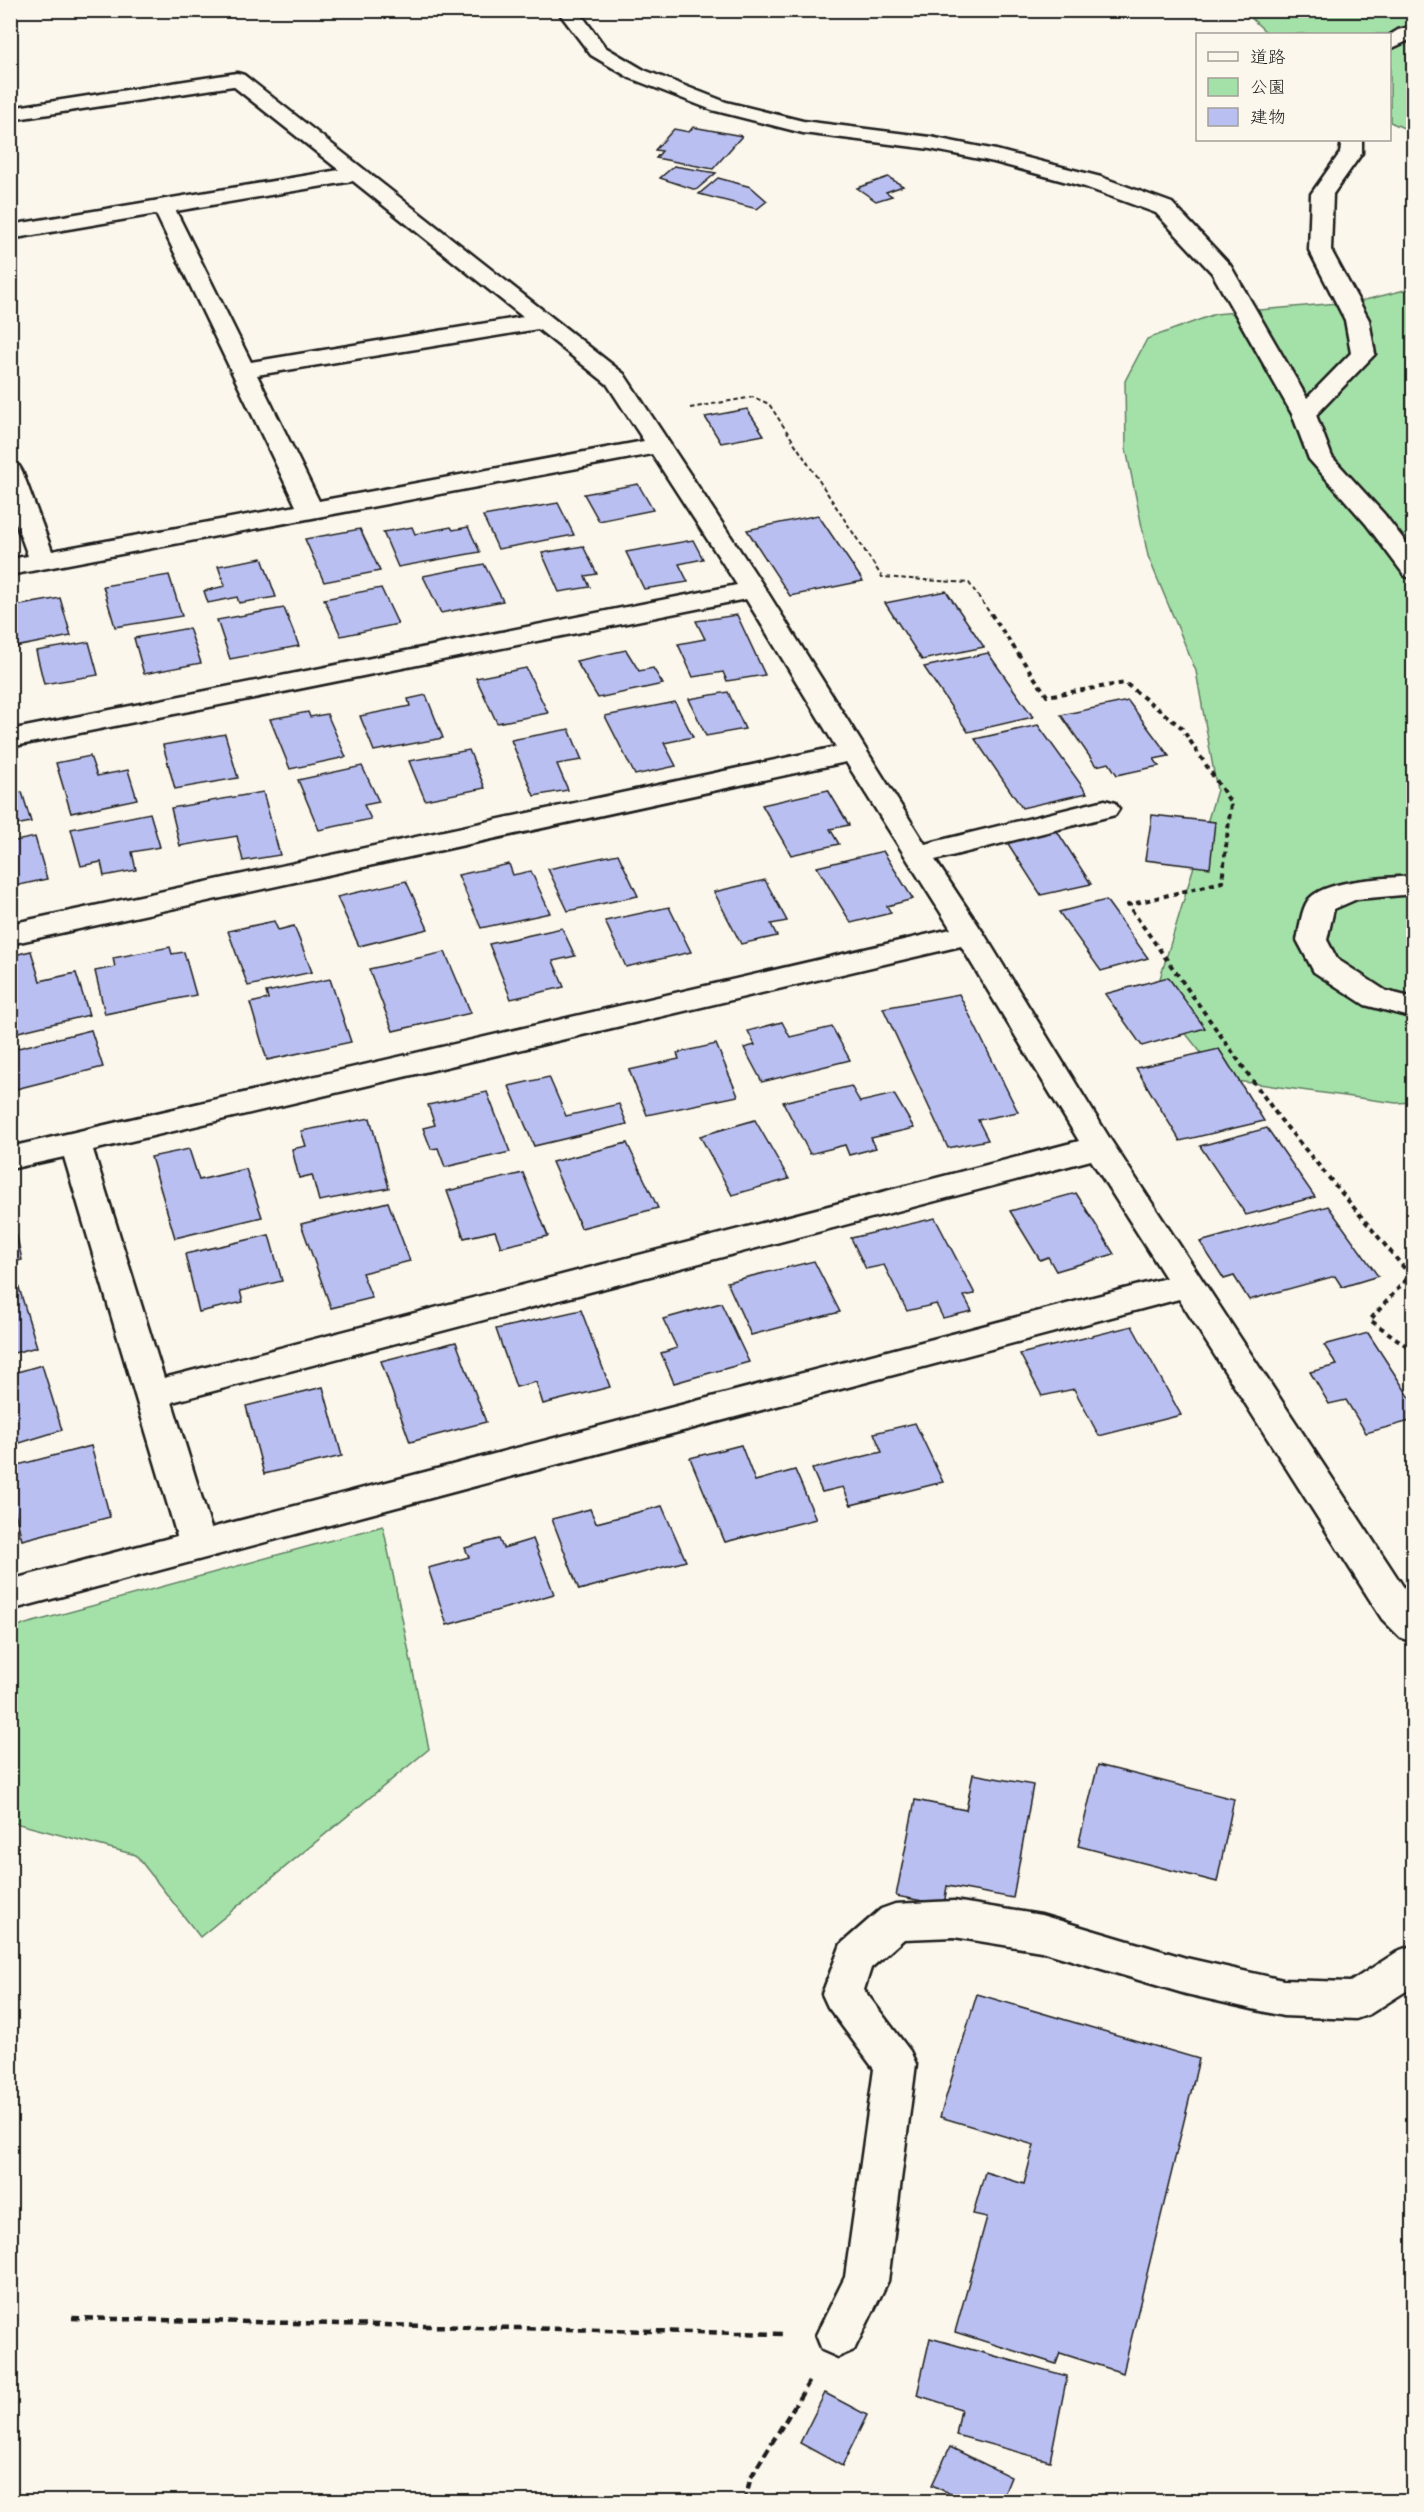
<svg xmlns="http://www.w3.org/2000/svg" width="1424" height="2512" font-family="'Indie Flower','Klee One',sans-serif">
  <rect width="100%" height="100%" fill="#fbf7ec"/>
  <filter id="ink" filterUnits="userSpaceOnUse"><feTurbulence type="fractalNoise" baseFrequency=".0167" numOctaves="2"/><feDisplacementMap in="SourceGraphic" scale="12" xChannelSelector="R" yChannelSelector="G"/><feConvolveMatrix kernelMatrix="1 2 1 2 8 2 1 2 1" color-interpolation-filters="sRGB"/></filter>
  <g filter="url(#ink)">
    <g fill="#a4e1a8" stroke="#607e62" stroke-width="1.5">
      <polygon points="1244,11 1413,11 1413,132 1390,122 1390,34 1268,34"/>
      <polygon points="1413,288 1413,1102 1396,1103 1222,1079 1155,995 1217,790 1196,671 1148,556 1126,449 1125,381 1147,339 1215,314 1361,301"/>
      <polygon points="383,1526 429,1749 200,1937 136,1855 11,1822 11,1628"/>
    </g>
    <g fill="#b9bff0" stroke="#1c1c1c" stroke-width="1.5">
      <polygon points="693,127 742,136 713,169 656,158 662,151 655,150 674,129 689,132"/>
      <polygon points="674,166 716,173 696,190 660,178"/>
      <polygon points="888,177 903,186 886,192 892,196 876,201 857,188"/>
      <polygon points="718,178 751,187 767,201 757,209 699,194"/>
      <polygon points="747,409 764,435 721,443 705,417"/>
      <polygon points="638,484 653,510 599,521 584,494"/>
      <polygon points="558,503 574,535 498,549 483,516"/>
      <polygon points="818,515 863,581 790,596 747,530"/>
      <polygon points="412,527 415,534 451,527 453,530 468,527 480,552 398,567 383,532"/>
      <polygon points="360,529 380,571 324,582 305,539"/>
      <polygon points="693,540 703,559 679,564 688,582 644,589 626,552"/>
      <polygon points="583,546 597,574 585,576 590,587 559,592 542,553"/>
      <polygon points="262,558 276,597 239,603 237,597 208,603 204,591 225,586 218,566"/>
      <polygon points="484,564 503,601 441,613 423,576"/>
      <polygon points="169,575 182,616 115,627 103,586"/>
      <polygon points="381,588 398,624 341,636 324,599"/>
      <polygon points="946,591 984,647 922,660 885,603"/>
      <polygon points="60,598 71,636 10,648 10,607"/>
      <polygon points="284,608 299,646 230,659 217,620"/>
      <polygon points="737,615 765,675 727,681 723,672 693,677 678,644 705,639 696,621"/>
      <polygon points="189,628 201,663 144,674 134,638"/>
      <polygon points="89,642 98,675 44,684 36,651"/>
      <polygon points="626,650 639,671 653,668 663,684 598,698 576,661"/>
      <polygon points="988,653 1033,717 968,732 924,667"/>
      <polygon points="526,668 548,713 497,723 476,678"/>
      <polygon points="728,692 745,729 706,736 689,699"/>
      <polygon points="426,695 443,738 374,751 360,716 410,706 408,699"/>
      <polygon points="1128,701 1169,756 1154,759 1159,766 1117,775 1109,763 1096,766 1061,715"/>
      <polygon points="675,702 693,737 664,743 676,766 635,775 605,716"/>
      <polygon points="308,712 310,717 327,714 346,757 290,769 270,719"/>
      <polygon points="1038,725 1087,793 1022,808 975,739"/>
      <polygon points="569,729 582,760 557,764 568,790 534,796 511,740"/>
      <polygon points="225,734 238,778 175,789 163,745"/>
      <polygon points="469,750 485,788 425,800 409,761"/>
      <polygon points="90,756 97,776 128,770 137,799 71,813 56,763"/>
      <polygon points="362,766 379,802 364,805 371,819 319,830 298,780"/>
      <polygon points="828,790 849,825 830,829 839,844 791,855 762,805"/>
      <polygon points="22,792 31,822 10,826 10,795"/>
      <polygon points="263,792 280,855 243,861 237,836 180,846 171,808"/>
      <polygon points="150,813 160,847 132,852 136,870 104,876 101,862 81,866 71,829"/>
      <polygon points="1152,815 1215,822 1210,868 1145,860"/>
      <polygon points="1055,828 1091,884 1041,895 1005,839"/>
      <polygon points="35,837 47,879 10,887 10,842"/>
      <polygon points="883,851 913,899 887,906 891,913 851,923 817,867"/>
      <polygon points="618,854 638,896 568,911 548,869"/>
      <polygon points="509,864 513,875 531,871 550,913 481,928 458,875"/>
      <polygon points="765,880 787,921 771,924 777,936 741,944 714,892"/>
      <polygon points="406,881 428,929 359,946 337,897"/>
      <polygon points="1106,900 1148,958 1101,971 1059,912"/>
      <polygon points="669,907 691,952 626,967 605,921"/>
      <polygon points="274,921 278,930 294,926 312,972 248,986 228,931"/>
      <polygon points="562,928 575,956 553,961 564,987 511,999 489,944"/>
      <polygon points="170,947 172,954 184,952 196,995 105,1014 95,971 115,967 113,958"/>
      <polygon points="31,951 40,981 76,973 89,1015 10,1034 10,956"/>
      <polygon points="445,952 471,1013 393,1031 369,969"/>
      <polygon points="1168,977 1205,1028 1142,1046 1105,994"/>
      <polygon points="330,979 351,1042 267,1060 250,1003 268,999 266,992"/>
      <polygon points="959,994 1018,1112 978,1120 988,1140 948,1148 883,1008"/>
      <polygon points="782,1022 790,1037 832,1027 850,1060 762,1082 744,1048 755,1045 748,1031"/>
      <polygon points="91,1030 103,1067 12,1090 10,1050"/>
      <polygon points="716,1044 738,1096 647,1115 629,1070 679,1059 677,1053"/>
      <polygon points="1219,1049 1264,1121 1180,1141 1136,1068"/>
      <polygon points="549,1077 566,1116 619,1104 627,1124 534,1146 509,1086"/>
      <polygon points="851,1086 860,1102 894,1094 914,1128 871,1138 876,1148 849,1155 845,1145 810,1154 783,1102"/>
      <polygon points="487,1092 510,1152 445,1167 438,1148 431,1149 423,1128 435,1125 428,1105"/>
      <polygon points="370,1118 389,1188 319,1201 312,1175 299,1178 292,1149 306,1146 301,1131"/>
      <polygon points="755,1120 789,1179 732,1195 700,1136"/>
      <polygon points="1267,1128 1315,1197 1246,1215 1200,1146"/>
      <polygon points="627,1143 658,1208 581,1228 552,1162"/>
      <polygon points="189,1149 199,1180 246,1169 262,1217 175,1238 151,1157"/>
      <polygon points="523,1173 548,1236 501,1247 495,1231 464,1238 447,1191"/>
      <polygon points="1076,1193 1114,1254 1056,1271 1048,1257 1040,1260 1010,1211"/>
      <polygon points="388,1202 410,1261 362,1273 372,1298 331,1308 301,1224"/>
      <polygon points="1328,1206 1378,1276 1342,1287 1335,1276 1249,1300 1234,1276 1224,1279 1200,1242"/>
      <polygon points="11,1210 22,1260 10,1263 10,1210"/>
      <polygon points="935,1218 975,1294 964,1296 972,1311 943,1318 936,1304 907,1311 884,1265 866,1269 851,1238"/>
      <polygon points="269,1235 282,1281 240,1291 243,1302 199,1312 185,1254"/>
      <polygon points="814,1261 840,1312 751,1335 727,1282"/>
      <polygon points="17,1281 37,1347 10,1354 10,1283"/>
      <polygon points="721,1303 749,1362 674,1383 661,1353 677,1348 663,1319"/>
      <polygon points="581,1310 610,1387 543,1404 536,1382 516,1387 496,1329"/>
      <polygon points="1132,1326 1181,1415 1099,1436 1074,1389 1042,1396 1020,1354"/>
      <polygon points="1368,1333 1414,1404 1414,1420 1366,1433 1346,1400 1329,1404 1310,1372 1337,1365 1324,1345"/>
      <polygon points="456,1342 486,1422 410,1442 381,1361"/>
      <polygon points="42,1365 62,1430 10,1446 10,1374"/>
      <polygon points="323,1387 342,1456 264,1474 246,1406"/>
      <polygon points="915,1423 943,1482 851,1505 843,1487 822,1492 812,1469 882,1452 874,1433"/>
      <polygon points="741,1445 755,1481 795,1470 816,1519 725,1542 690,1458"/>
      <polygon points="91,1446 110,1517 22,1540 10,1492 10,1467"/>
      <polygon points="662,1506 686,1561 579,1590 552,1519 590,1509 596,1523"/>
      <polygon points="499,1539 503,1548 533,1539 554,1594 447,1625 428,1568 469,1557 465,1548"/>
      <polygon points="1098,1765 1234,1799 1217,1882 1078,1846"/>
      <polygon points="973,1774 1033,1785 1013,1898 947,1886 944,1905 896,1896 915,1800 966,1810"/>
      <polygon points="977,1994 1199,2059 1123,2373 1060,2353 1056,2364 955,2332 987,2217 973,2214 985,2172 1024,2184 1034,2145 940,2117"/>
      <polygon points="930,2338 1067,2376 1050,2461 956,2435 961,2409 917,2395"/>
      <polygon points="825,2393 867,2415 842,2466 800,2443"/>
      <polygon points="950,2447 1011,2477 1001,2502 966,2502 932,2485"/>
    </g>
    <g fill="none" stroke-linecap="round" stroke-linejoin="round">
      <g stroke="#1c1c1c" stroke-width="5">
        <g id="minor">
          <polygon points="557,10 578,10 605,47 644,70 726,102 803,121 930,137 996,150 1101,177 1172,203 1230,265 1307,398 1351,353 1345,320 1309,250 1311,194 1340,153 1342,140 1362,140 1362,153 1333,194 1331,250 1369,320 1375,354 1316,415 1332,457 1384,514 1414,553 1414,579 1405,576 1366,524 1309,459 1292,414 1212,273 1156,213 1085,187 994,162 930,149 803,133 712,110 630,78 591,55"/>
          <polygon points="1414,26 1414,38 1390,49 1390,35 1398,30"/>
          <path d="M237 73 244 75 624 374 766 590 925 844 1105 800 1115 803 1119 809 1115 815 935 860 984 934 1110 1139 1414 1603V1642L1401 1638 1382 1619 1179 1299 10 1610V1580L177 1536 64 1157 10 1169V1147L951 929 846 762 10 944V924L836 747 746 599 10 747V730L737 585 652 454 10 575V559L28 556 10 507V464L19 466 22 471 52 551 296 506 156 214 10 239V225L339 170 233 86 10 120V108ZM353 181 523 317 251 362 176 211ZM538 329 607 384 644 441 319 501 257 375ZM961 946 1079 1141 164 1378 93 1150ZM1091 1160 1166 1278 211 1528 172 1402Z"/>
          <path d="M1414 876V894L1357 899 1334 909 1327 940 1337 959 1386 991 1414 998V1018L1365 1005 1314 972 1297 940C1300 928 1301 909 1309 899 1327 879 1388 878 1414 876Z"/>
          <polygon points="954,1901 1041,1915 1186,1958 1283,1980 1350,1982 1400,1950 1414,1945 1414,1986 1370,2014 1356,2019 1283,2016 1186,1994 1041,1951 954,1937 904,1939 871,1968 864,1990 910,2051 916,2064 888,2281 854,2350 838,2357 822,2350 816,2335 845,2277 874,2069 828,2007 822,1994 841,1944 881,1909 895,1904"/>
        </g>
      </g>
      <polyline stroke="#1c1c1c" stroke-width="2" stroke-dasharray="4.5 3" stroke-linecap="butt" points="690,408 753,397 769,404 882,577 969,583 992,616"/>
      <polyline stroke="#1c1c1c" stroke-width="4" stroke-dasharray="5 4.5" stroke-linecap="butt" points="991,614 1047,696 1125,683 1181,727 1231,803 1222,882 1128,905 1280,1119 1410,1275 1370,1320 1414,1351"/>
      <g stroke="#1c1c1c" stroke-width="4.5" stroke-dasharray="8 5" stroke-linecap="butt">
        <polyline points="72,2318 783,2334"/>
        <polyline points="744,2502 751,2477 809,2382"/>
      </g>
      <use href="#minor" fill="#fbf7ec" fill-rule="evenodd"/>
    </g>
  </g>
  <rect width="1424" height="2512" fill="none" stroke="#fbf7ec" stroke-width="36"/>
  <rect x="18" y="18" width="1388" height="2476" fill="none" stroke="#1c1c1c" stroke-width="2" filter="url(#ink)"/>
  <rect x="1196" y="33" width="195" height="108" fill="#fbf7ec" stroke="#a29f99" stroke-width="1.5"/>
  <rect x="1208" y="52" width="30" height="9" fill="#fbf7ec" stroke="#a29f99" stroke-width="1.5"/>
  <text x="1250" y="63" font-size="18" fill="#1c1c1c">道路</text>
  <rect x="1208" y="78" width="30" height="18" fill="#a4e1a8" stroke="#a29f99" stroke-width="1.5"/>
  <text x="1250" y="93" font-size="18" fill="#1c1c1c">公園</text>
  <rect x="1208" y="108" width="30" height="18" fill="#b9bff0" stroke="#a29f99" stroke-width="1.5"/>
  <text x="1250" y="123" font-size="18" fill="#1c1c1c">建物</text>
</svg>
